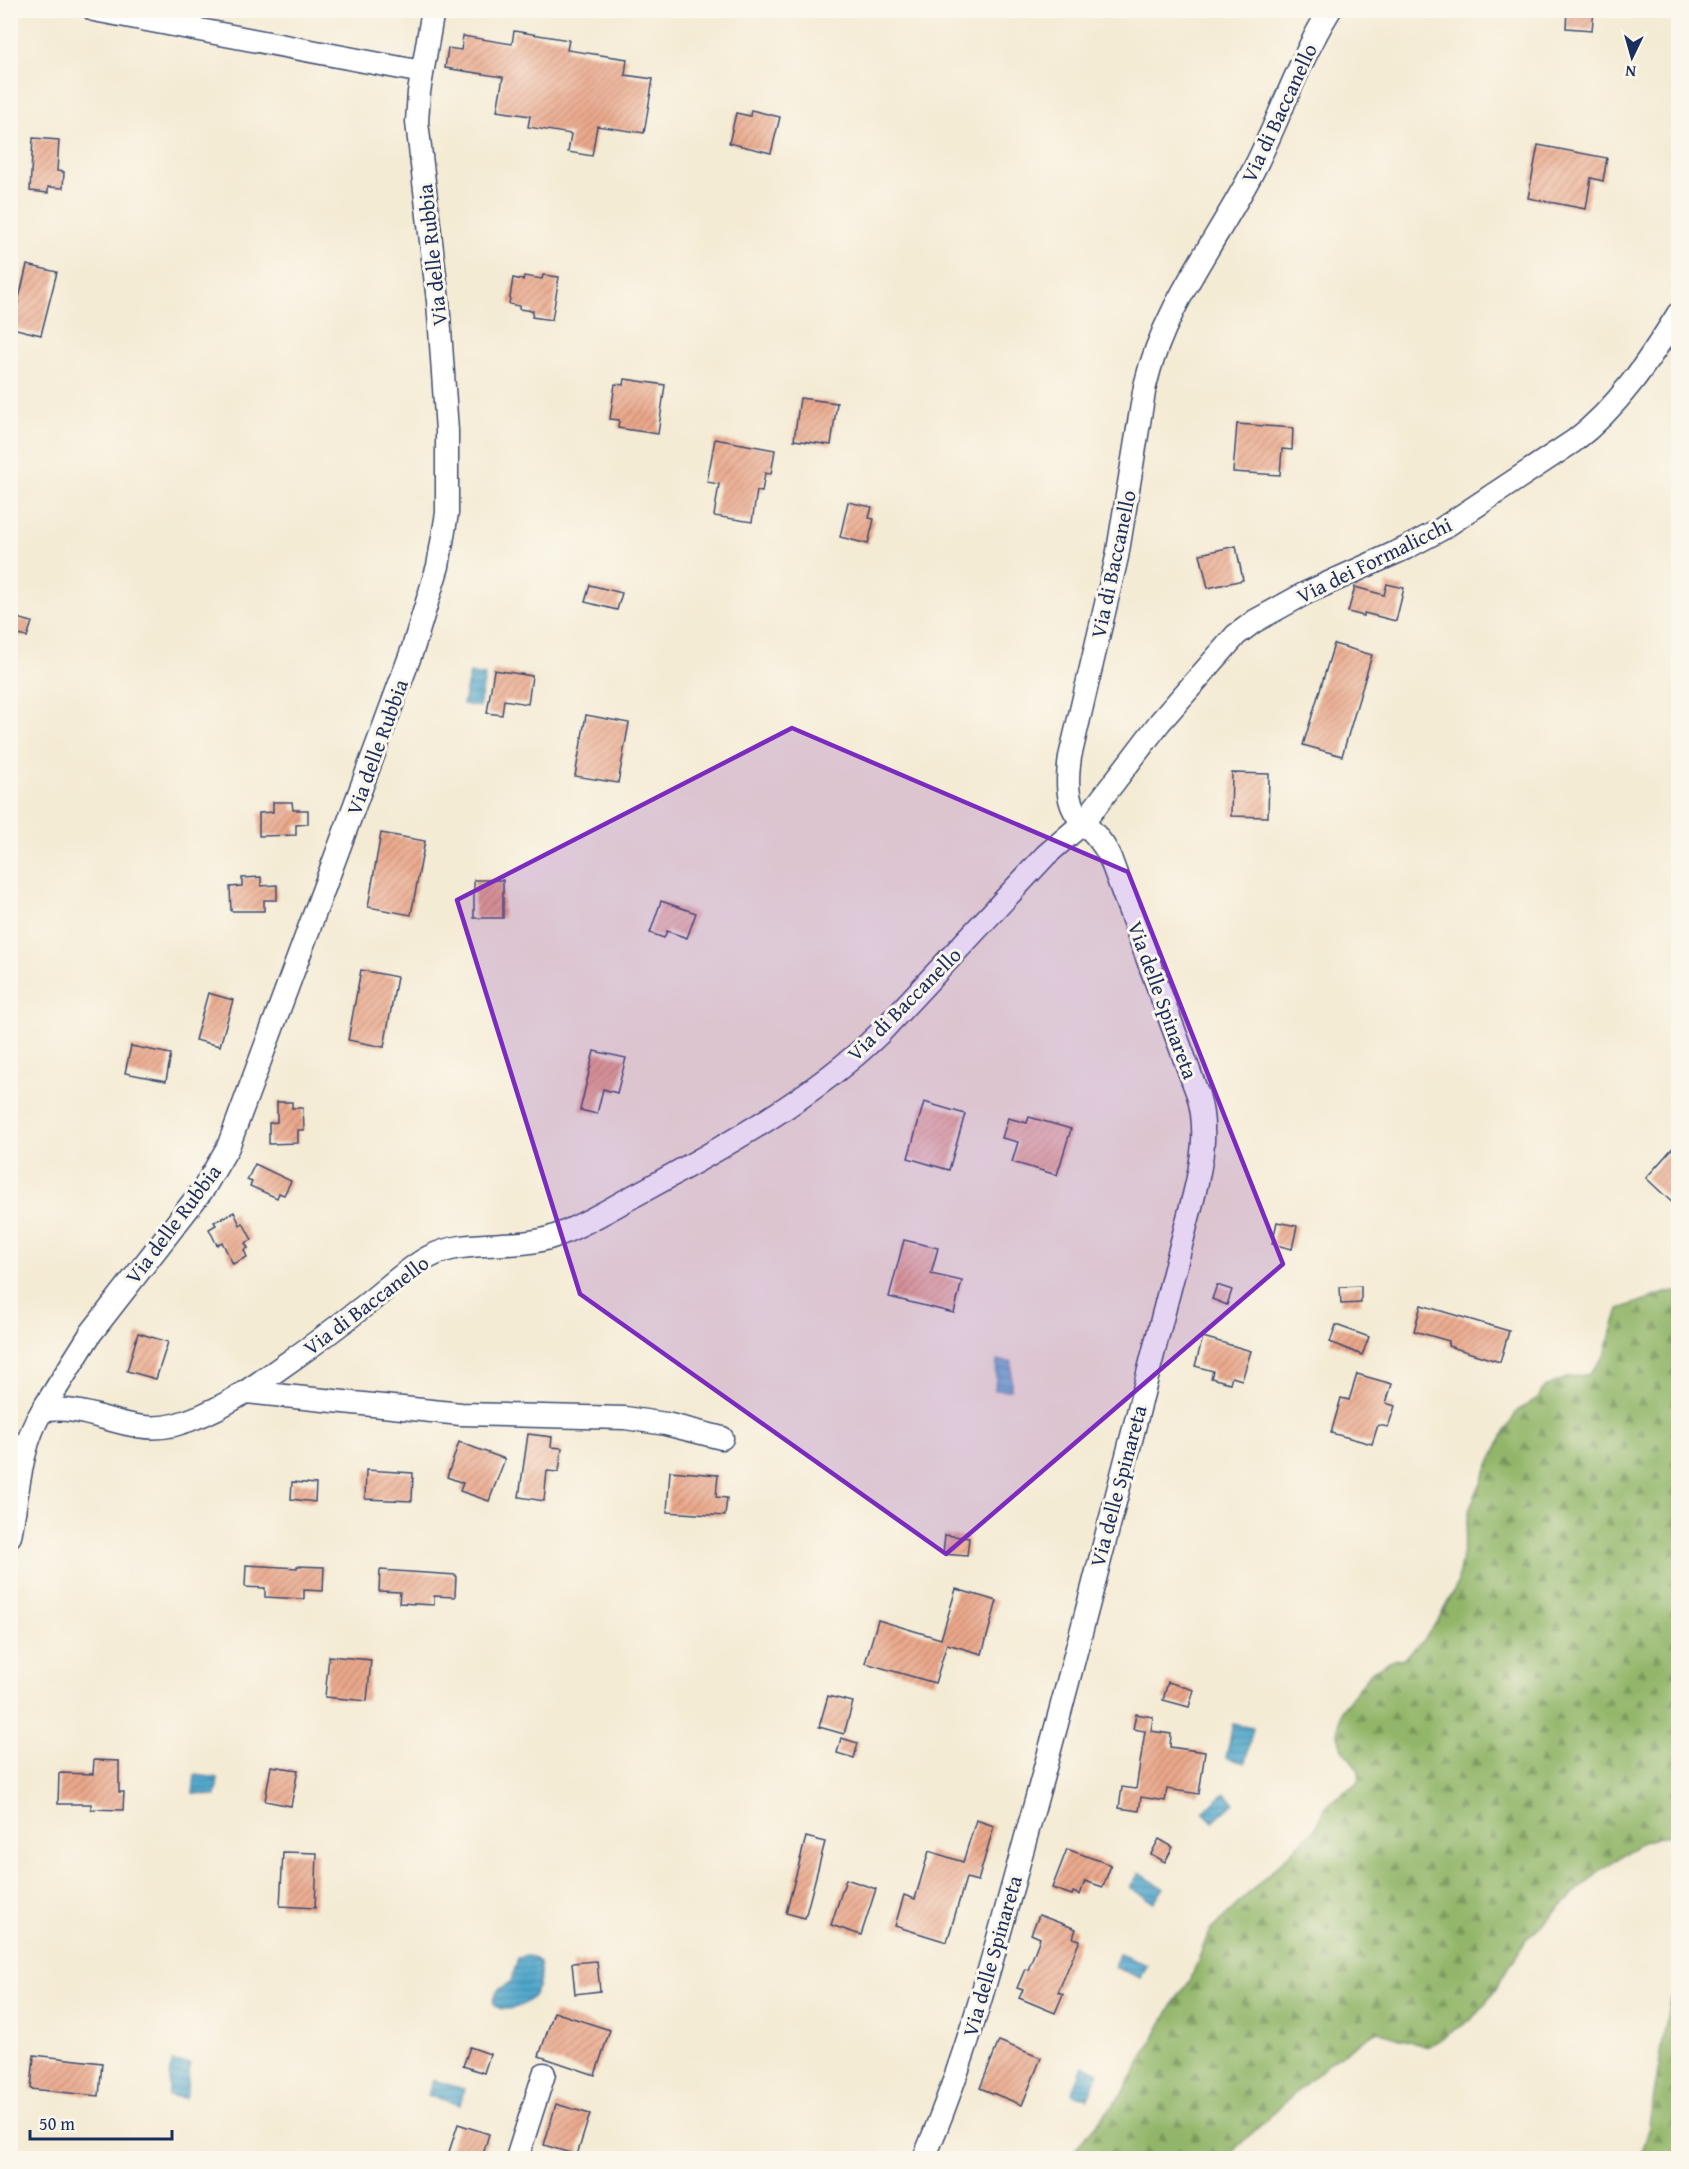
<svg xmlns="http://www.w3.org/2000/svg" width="1689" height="2169" font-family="'Gentium Book Plus',serif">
  <defs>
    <pattern id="forest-firs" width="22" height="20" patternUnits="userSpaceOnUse" patternTransform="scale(1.5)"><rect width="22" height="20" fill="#92b669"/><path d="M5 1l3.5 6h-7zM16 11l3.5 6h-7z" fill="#76945a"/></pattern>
    <pattern id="water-rules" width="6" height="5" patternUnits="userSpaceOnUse" patternTransform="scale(1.5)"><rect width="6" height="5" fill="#4da5ca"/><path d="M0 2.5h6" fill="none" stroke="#3f87a7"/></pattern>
    <pattern id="building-hatch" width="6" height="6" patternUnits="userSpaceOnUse" patternTransform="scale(1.5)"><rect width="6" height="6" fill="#eba88b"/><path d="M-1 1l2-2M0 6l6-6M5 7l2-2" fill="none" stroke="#be8975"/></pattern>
  </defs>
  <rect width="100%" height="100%" fill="#fbf7ec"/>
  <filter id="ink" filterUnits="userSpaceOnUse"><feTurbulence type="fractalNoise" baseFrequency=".0167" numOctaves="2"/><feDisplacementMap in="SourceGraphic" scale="12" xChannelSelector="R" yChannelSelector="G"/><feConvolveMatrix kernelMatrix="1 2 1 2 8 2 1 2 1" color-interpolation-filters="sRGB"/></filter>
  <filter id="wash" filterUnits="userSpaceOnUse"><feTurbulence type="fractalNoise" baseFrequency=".008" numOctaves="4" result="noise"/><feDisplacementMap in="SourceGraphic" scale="24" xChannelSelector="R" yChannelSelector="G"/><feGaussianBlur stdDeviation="1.35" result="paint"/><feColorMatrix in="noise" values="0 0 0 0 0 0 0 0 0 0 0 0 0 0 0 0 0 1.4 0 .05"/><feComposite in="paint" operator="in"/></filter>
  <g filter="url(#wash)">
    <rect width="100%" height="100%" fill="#f4ebd4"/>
    <g fill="url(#forest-firs)" stroke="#567264" stroke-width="1.5">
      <polygon points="1678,1292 1678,1834 1667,1835 1642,1842 1599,1871 1526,1940 1487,2002 1471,2020 1428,2047 1377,2031 1327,2064 1225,2158 1068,2158 1123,2093 1174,2002 1190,1981 1209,1932 1316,1828 1327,1805 1358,1782 1359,1770 1342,1749 1338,1735 1341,1710 1372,1671 1393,1660 1405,1658 1423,1641 1438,1620 1457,1585 1470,1507 1498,1445 1517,1411 1538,1398 1544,1387 1567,1378 1590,1374 1605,1355 1619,1309 1665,1293"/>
      <polygon points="1678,1989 1678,2158 1639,2158 1648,2132 1669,2005"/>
    </g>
    <g fill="url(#water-rules)" stroke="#346a94" stroke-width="1.5">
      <polygon points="470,673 485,676 479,707 463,704"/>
      <polygon points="997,1361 1012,1362 1011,1390 995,1390"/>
      <polygon points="1233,1724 1253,1728 1245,1763 1226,1758"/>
      <polygon points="195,1775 218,1778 216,1796 193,1793"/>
      <polygon points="1225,1793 1234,1803 1213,1822 1203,1812"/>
      <polygon points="1139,1873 1163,1888 1154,1902 1130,1888"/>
      <polygon points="1119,1954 1147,1965 1141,1978 1114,1967"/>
      <path d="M527 1956 533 1957 539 1963C551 2015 479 2020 496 1993 499 1988 507 1985 511 1981L518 1958Z"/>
      <polygon points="172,2062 190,2064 186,2098 168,2096"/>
      <polygon points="1083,2066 1098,2072 1088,2099 1072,2094"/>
      <polygon points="433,2080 464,2089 460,2105 428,2095"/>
    </g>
    <g id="blocks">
      <g fill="url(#building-hatch)">
        <polygon points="1567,10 1594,10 1592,30 1566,28"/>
        <polygon points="514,31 569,40 567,50 627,59 625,75 653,79 644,133 597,126 592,156 568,152 571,134 528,127 530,116 497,111 503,77 445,68 448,48 461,50 463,36 512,44"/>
        <polygon points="751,110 780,117 771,153 729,143 736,113 750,116"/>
        <polygon points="33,138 59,140 57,171 64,172 63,188 48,187 48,193 30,191"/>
        <polygon points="1538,145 1607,158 1603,181 1591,178 1586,209 1528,198"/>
        <polygon points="27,265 57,272 41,335 12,328"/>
        <polygon points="543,275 559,277 552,320 532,317 533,311 519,309 519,306 509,304 513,278 523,280 524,276 542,279"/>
        <polygon points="625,379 665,385 658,434 618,428 619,420 610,419 615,384 624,385"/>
        <polygon points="800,398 837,403 831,445 794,440"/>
        <polygon points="1237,424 1293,428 1292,450 1282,449 1280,475 1233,472"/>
        <polygon points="715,439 775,450 771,474 765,473 762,492 757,491 752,522 714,516 719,484 707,482"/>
        <polygon points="848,502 872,507 869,518 874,519 868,544 840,537"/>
        <polygon points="1236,546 1243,580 1208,588 1200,554"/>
        <polygon points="1387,584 1404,588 1396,621 1364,613 1364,616 1348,612 1355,587 1384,595"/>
        <polygon points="590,585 622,593 617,610 585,602"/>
        <polygon points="10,616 32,622 27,637 10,633"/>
        <polygon points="1334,644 1372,655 1342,756 1303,745"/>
        <polygon points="494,670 532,676 528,704 504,700 502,715 487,713"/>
        <polygon points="586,715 629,723 618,783 575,776"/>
        <polygon points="1232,773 1269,774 1268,817 1231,816"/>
        <polygon points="273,802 292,802 293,810 308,810 308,824 296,825 296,835 259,836 259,813 273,812"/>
        <polygon points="381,833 425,841 411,915 368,907"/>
        <polygon points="261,877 261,886 277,885 277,900 264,900 264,911 231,911 230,887 242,886 242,878"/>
        <rect x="474" y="880" width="29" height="38"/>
        <polygon points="661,901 696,913 687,938 667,931 664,938 650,933"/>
        <polygon points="361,970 397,977 384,1047 348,1040"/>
        <polygon points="208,993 233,1000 220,1046 195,1040"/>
        <polygon points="131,1046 171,1054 166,1081 125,1073"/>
        <polygon points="594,1051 626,1058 617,1093 603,1089 597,1114 580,1110"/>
        <polygon points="277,1102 292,1102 292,1108 303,1108 304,1130 298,1130 298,1143 269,1144 269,1123 277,1122"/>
        <polygon points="924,1102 965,1114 949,1170 908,1158"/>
        <polygon points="1029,1117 1071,1129 1057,1175 1012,1162 1018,1142 1002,1138 1008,1118 1027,1123"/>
        <polygon points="1678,1142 1678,1208 1646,1178"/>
        <polygon points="255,1164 291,1181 284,1195 279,1193 277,1198 250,1186 252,1182 247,1180"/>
        <polygon points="234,1212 240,1225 243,1223 252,1240 245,1243 248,1248 244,1250 247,1257 233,1264 222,1242 217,1245 209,1229 216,1225 214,1222"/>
        <polygon points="1277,1222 1297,1226 1292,1249 1272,1244"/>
        <polygon points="904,1240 938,1248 931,1274 962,1281 954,1313 889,1297"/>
        <polygon points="1217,1285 1232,1290 1227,1305 1212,1299"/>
        <polygon points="1361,1286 1361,1303 1341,1304 1340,1287"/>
        <polygon points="1421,1305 1509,1331 1500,1362 1448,1346 1449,1341 1414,1331"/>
        <polygon points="1336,1325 1369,1337 1362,1355 1330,1342"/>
        <polygon points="138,1333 168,1342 156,1379 127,1371"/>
        <polygon points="1203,1337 1251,1351 1242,1380 1232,1377 1230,1383 1211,1378 1213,1371 1195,1366"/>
        <polygon points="1357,1374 1392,1384 1386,1403 1395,1406 1388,1427 1378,1425 1372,1444 1331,1433 1341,1398 1349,1400"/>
        <polygon points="528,1434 552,1437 551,1447 562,1448 559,1472 547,1471 544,1501 519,1497"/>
        <polygon points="459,1442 505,1459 489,1501 460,1491 463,1483 447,1477"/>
        <polygon points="366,1470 413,1473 412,1501 365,1499"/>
        <polygon points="670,1471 718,1475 716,1497 727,1498 725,1516 667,1512"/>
        <polygon points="292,1482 316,1484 315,1502 291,1499"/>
        <polygon points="945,1535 969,1538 967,1556 943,1554"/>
        <polygon points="246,1565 297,1568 297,1566 324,1567 323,1591 304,1590 304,1599 265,1597 265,1588 245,1587"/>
        <polygon points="380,1570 456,1575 455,1597 434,1596 434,1605 399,1603 400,1592 379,1591"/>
        <polygon points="956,1589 997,1601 982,1654 947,1644 935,1683 865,1663 878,1620 941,1639"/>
        <polygon points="329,1656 371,1660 367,1701 325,1697"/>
        <polygon points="1168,1682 1194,1690 1189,1707 1163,1700"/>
        <polygon points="828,1696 853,1702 844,1734 819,1727"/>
        <polygon points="1136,1714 1153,1717 1151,1731 1171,1734 1170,1747 1205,1752 1199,1794 1167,1789 1165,1801 1141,1797 1139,1811 1119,1808 1122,1787 1136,1789 1145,1731 1133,1729"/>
        <polygon points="841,1738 858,1743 854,1758 837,1753"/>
        <polygon points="94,1760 119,1761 119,1792 124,1792 123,1810 91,1809 91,1804 58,1804 59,1773 93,1774"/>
        <polygon points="271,1766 298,1770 291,1806 265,1801"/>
        <polygon points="976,1820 994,1826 978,1881 966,1878 947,1942 895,1926 904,1895 915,1899 929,1851 963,1862"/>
        <polygon points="806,1837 825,1842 805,1918 786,1913"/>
        <polygon points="1159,1839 1173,1847 1165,1862 1151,1854"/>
        <polygon points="1067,1849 1111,1865 1103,1887 1085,1881 1080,1895 1073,1892 1072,1895 1052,1888"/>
        <polygon points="283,1852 317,1853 315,1908 280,1906"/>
        <polygon points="846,1879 876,1889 861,1935 831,1925"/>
        <polygon points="1039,1915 1076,1929 1073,1938 1080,1940 1058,1992 1063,1994 1055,2013 1019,1998 1023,1990 1017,1988 1025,1969 1028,1970 1040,1938 1031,1934"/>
        <polygon points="597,1961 600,1991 575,1994 572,1963"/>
        <polygon points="554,2012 610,2030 595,2075 539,2056"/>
        <polygon points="999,2041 1041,2058 1022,2105 980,2088"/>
        <polygon points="470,2047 490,2054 484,2073 463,2066"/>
        <polygon points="34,2055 102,2063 99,2096 31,2089"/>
        <polygon points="556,2104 590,2114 577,2155 544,2145"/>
        <polygon points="458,2124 489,2134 482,2158 447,2158"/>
      </g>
    </g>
  </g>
  <g filter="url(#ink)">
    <use href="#blocks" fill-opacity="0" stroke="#3c4b70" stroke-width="1.5"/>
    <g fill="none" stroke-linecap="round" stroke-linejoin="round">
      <g stroke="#3c4b70" stroke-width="25">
        <g id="street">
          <polyline points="94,10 422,72"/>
          <polyline points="246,1392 461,1414 625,1418 666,1424 722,1438"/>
          <polyline points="42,1411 91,1333 204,1188 228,1147 413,648 438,566 447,513 447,431 438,301 417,122 419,92 433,10"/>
          <path d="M10 1536C18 1496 20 1445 42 1411 88 1402 128 1437 174 1425 215 1414 248 1391 283 1366 312 1346 340 1325 368 1303 387 1288 407 1269 429 1257 466 1237 515 1251 555 1236 587 1224 616 1205 645 1190 726 1146 813 1098 880 1033L1046 855 1083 823 1160 722 1236 635 1255 621 1304 594 1406 548 1440 530 1574 441C1618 408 1649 360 1678 314"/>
          <polyline points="517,2158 544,2074"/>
          <path d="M924 2158C972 2046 1001 1926 1034 1808 1090 1605 1141 1399 1194 1195 1202 1162 1208 1129 1198 1095L1109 855C1102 841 1093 832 1082 821 1065 804 1067 779 1070 757L1117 557 1145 386C1164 305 1218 240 1255 167 1281 115 1299 60 1330 10"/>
        </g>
      </g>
      <use href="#street" stroke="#fff" stroke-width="22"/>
    </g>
  </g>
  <path fill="#7b2cbf" fill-opacity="0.2" stroke="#7b2cbf" stroke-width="4.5" stroke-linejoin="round" d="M792 728 1128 872 1283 1264 946 1554 580 1294 457 900Z"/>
  <g text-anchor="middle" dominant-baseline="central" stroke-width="6" stroke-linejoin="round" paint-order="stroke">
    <g font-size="21" fill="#1b2f5e" stroke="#fbf7ec">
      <text transform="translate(1279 113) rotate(-65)">Via di Baccanello</text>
      <text transform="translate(432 255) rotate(-96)">Via delle Rubbia</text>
      <text transform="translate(1374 560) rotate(-26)">Via dei Formalicchi</text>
      <text transform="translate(1113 564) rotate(-78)">Via di Baccanello</text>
      <text transform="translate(377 747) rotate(-70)">Via delle Rubbia</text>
      <text transform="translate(1163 1000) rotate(70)">Via delle Spinareta</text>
      <text transform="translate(904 1004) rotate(-45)">Via di Baccanello</text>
      <text transform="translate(173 1224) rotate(-53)">Via delle Rubbia</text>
      <text transform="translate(366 1305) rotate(-37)">Via di Baccanello</text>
      <text transform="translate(1118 1486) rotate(-75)">Via delle Spinareta</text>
      <text transform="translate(992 1956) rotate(-74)">Via delle Spinareta</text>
    </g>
  </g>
  <rect width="1689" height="2169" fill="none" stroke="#fbf7ec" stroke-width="36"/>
  <g transform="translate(1632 57) rotate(185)" stroke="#fbf7ec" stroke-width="4.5" paint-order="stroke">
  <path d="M0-4.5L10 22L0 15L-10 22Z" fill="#1b2f5e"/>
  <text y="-9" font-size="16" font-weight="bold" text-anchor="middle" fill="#1b2f5e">N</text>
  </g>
  <path d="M30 2130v9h142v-9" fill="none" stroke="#1b2f5e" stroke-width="3"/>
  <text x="39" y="2130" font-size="18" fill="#1b2f5e" stroke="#fbf7ec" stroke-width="4.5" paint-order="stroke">50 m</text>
</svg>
